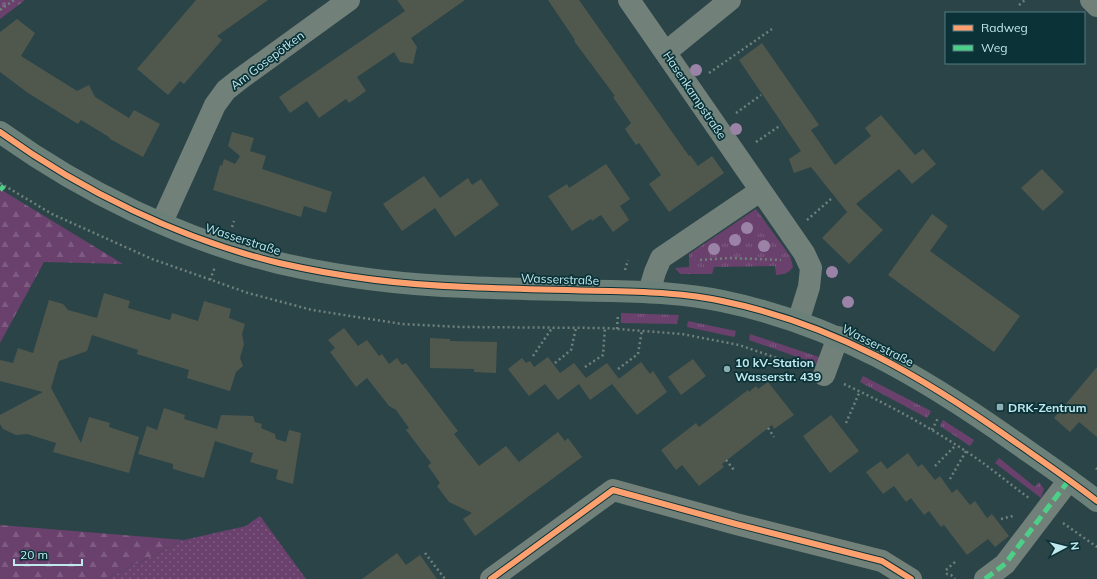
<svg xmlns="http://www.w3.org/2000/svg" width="1097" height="579" font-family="Mulish,sans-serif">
  <defs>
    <pattern id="grass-tufts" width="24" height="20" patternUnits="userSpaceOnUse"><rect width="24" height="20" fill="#6a416d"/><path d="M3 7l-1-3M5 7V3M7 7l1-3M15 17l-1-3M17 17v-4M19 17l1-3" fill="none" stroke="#7e5c82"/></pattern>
    <pattern id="forest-firs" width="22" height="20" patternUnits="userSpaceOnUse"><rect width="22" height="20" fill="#6a416d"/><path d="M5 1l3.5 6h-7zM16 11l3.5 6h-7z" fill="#7e5c82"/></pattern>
    <pattern id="cemetery-stones" width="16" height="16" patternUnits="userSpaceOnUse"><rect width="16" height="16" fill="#6a416d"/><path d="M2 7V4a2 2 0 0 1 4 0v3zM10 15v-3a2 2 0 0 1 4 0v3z" fill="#7e5c82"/></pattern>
    <pattern id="park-dots" width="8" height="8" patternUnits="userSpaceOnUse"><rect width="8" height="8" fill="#6a416d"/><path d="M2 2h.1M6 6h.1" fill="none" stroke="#7e5c82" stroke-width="1.8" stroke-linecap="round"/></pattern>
  </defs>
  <rect width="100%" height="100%" fill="#2b4447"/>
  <g fill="url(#grass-tufts)">
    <path d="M756 209 790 256 793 267C788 274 784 274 776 275L775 266 714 267 712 274H680L675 268 689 267V254Z"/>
    <polygon points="621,313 679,315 677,324 621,323"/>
    <polygon points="688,321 736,331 734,337 687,327"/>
    <polygon points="750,334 822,358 820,365 749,340"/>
    <polygon points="863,376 931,411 927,418 860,382"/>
    <polygon points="943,420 974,440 970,446 940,426"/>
    <polygon points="999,458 1035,487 1039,482 1044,489 1041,498 995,463"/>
  </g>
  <g fill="url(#forest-firs)">
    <polygon points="0,189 123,264 44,262 0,343"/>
    <polygon points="0,525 184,540 106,579 0,579"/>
  </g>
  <polygon fill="url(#cemetery-stones)" points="0,0 25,0 0,19"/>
  <polygon fill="url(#park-dots)" points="260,516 306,579 106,579 184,540 246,526"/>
  <g fill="#50584e">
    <polygon points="196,0 268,0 217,36 222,40 184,84 180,81 168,95 137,69"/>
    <polygon points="397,0 465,0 411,38 417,47 413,64 400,62 394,52 357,77 366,91 349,103 346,99 319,118 307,101 290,113 279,97 405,11"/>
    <polygon points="548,0 579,0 689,156 690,155 698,166 712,156 724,173 669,212 649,184 661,175 639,143 636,145 625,129 631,123 613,97 615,96 574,41 575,40"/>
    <polygon points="17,19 35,33 21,56 77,91 89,85 95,97 129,118 134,110 160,124 143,157 110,139 109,137 81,120 78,124 28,93 0,72 0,32"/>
    <polygon points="762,43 819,125 811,130 835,165 871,136 865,128 881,115 915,155 923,149 936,164 912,184 899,169 856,204 883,230 849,264 822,238 851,208 847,212 811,167 794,173 789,159 801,151 739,60"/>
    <polygon points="232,132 254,138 250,151 266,156 262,169 332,192 326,213 304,206 301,217 213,190 220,165 222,166 224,159 235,164 240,156 228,146"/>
    <polygon points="606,164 630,199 620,206 629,220 613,232 601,215 592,221 591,219 572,231 548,196 567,184 569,188"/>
    <polygon points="1042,169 1064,192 1043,211 1021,188"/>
    <polygon points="424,176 440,198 468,178 472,185 481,179 499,205 455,237 435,208 402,231 383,204"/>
    <polygon points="932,214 948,226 930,251 1020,316 994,352 888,275"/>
    <polygon points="104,293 130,301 128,308 170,320 172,313 198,321 204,301 231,309 229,318 245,324 242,334 244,344 240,358 243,366 236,372 230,391 187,378 189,370 137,354 138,350 92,335 87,351 59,361 51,388 81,443 89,417 110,423 109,427 139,437 129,473 53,452 56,443 27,434 16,435 3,429 0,424 0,415 43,392 0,381 0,360 13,363 18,348 33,353 49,300 63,304 68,310 97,318"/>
    <polygon points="344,328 358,346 367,340 379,356 382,354 389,364 397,358 402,365 406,363 458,431 454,434 479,466 506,446 519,462 558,432 565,441 568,438 582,457 475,536 463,519 472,513 449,502 437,486 440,483 428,466 431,463 406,430 409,428 396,410 389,406 367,378 356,387 330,352 335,348 328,340"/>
    <polygon points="430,338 450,339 450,341 497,342 496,373 474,372 474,369 430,368"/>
    <polygon points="548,357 560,373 574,363 586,378 607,363 619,379 590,400 579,384 558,400 545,384 529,396 508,369 522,358 526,363 530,361 534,367"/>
    <polygon points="693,359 706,376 681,395 668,377"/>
    <polygon points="641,362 650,374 653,371 667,392 637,415 612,384"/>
    <polygon points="1097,367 1097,437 1079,422 1070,432 1054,418"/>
    <polygon points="768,382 794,415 774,429 772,425 722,464 724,467 699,486 682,465 676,470 661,450 696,423 699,427 748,390 749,392 756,386 758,389"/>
    <polygon points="164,408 185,415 184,419 217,429 221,415 253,416 255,422 262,424 261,428 275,434 276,439 286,442 289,430 301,433 293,484 276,479 278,470 250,462 253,453 215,441 204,478 173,469 173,464 138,454 147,426 157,430"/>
    <polygon points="831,415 859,451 830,473 803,436"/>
    <polygon points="908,453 918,467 922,464 935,480 940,476 952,493 957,489 970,505 975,501 987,518 992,514 1009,536 995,547 988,539 967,555 944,525 941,527 929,511 924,515 911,498 906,502 894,486 883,494 866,472 881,461 887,469"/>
    <polygon points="397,553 406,565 420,555 437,579 362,579"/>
  </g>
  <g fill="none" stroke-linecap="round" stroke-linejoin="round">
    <g stroke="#6f807d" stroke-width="2.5" stroke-dasharray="2 3" stroke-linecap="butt">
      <polyline points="1019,5 1025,0"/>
      <polyline points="0,10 14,0"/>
      <polyline points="709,73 772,29"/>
      <polyline points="736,113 761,95"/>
      <polyline points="756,142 781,125"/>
      <polyline points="0,183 52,214 152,259 248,293 312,310 402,324 461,327 605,328 682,334 739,345 803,367"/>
      <polyline points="807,220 831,199"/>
      <polyline points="232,227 234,221"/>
      <polyline points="700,260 730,258 781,260"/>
      <polyline points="625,270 628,260"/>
      <polyline points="210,280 215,267"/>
      <polyline points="617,329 618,314"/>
      <polyline points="533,356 552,328"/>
      <polyline points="555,363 571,350 576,328"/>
      <polyline points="585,367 603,355 605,328"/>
      <polyline points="618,369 638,354 642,330"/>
      <path d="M844 384C887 404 928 426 967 452 989 466 1008 483 1029 498"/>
      <polyline points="846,423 860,391"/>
      <polyline points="768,428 774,437"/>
      <polyline points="932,430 938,418"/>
      <polyline points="726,460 734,470"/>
      <polyline points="935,466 956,445"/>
      <polyline points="1096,468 1097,469"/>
      <polyline points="950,479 966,451"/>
      <polyline points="1001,519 1013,516"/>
      <polyline points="1063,523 1097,547"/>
      <polyline points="425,553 445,579"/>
      <polyline points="955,562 946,570 947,574 951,575 955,579"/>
    </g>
    <g stroke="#72807a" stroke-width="22">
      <polyline points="629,0 804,253 811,268 809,287 798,322"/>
      <polyline points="1091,0 1097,6"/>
      <polyline points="666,52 730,0"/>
      <polyline points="162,222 215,105 226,90 240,79 349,0"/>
      <polyline points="649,292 655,272 661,258 760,191"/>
      <polyline points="824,375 838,337"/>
      <polyline points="491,579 613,490 736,524 882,561 911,579"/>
      <polyline points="985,579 1005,564 1069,480"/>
    </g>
    <path stroke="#6c807a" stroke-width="22" d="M0 132C82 191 180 239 279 263 340 277 404 285 467 287 515 289 562 290 610 291 647 292 686 293 722 301 834 324 923 377 1015 442 1042 461 1070 480 1097 501"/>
    <g stroke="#4dcf88" stroke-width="5" stroke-dasharray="10 5" stroke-linecap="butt">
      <polyline points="0,190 4,186"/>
      <polyline points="985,579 1005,564 1069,480"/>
    </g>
    <g stroke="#0b3237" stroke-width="8">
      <g id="cycleway">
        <path d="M0 132C82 191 180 239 279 263 340 277 404 285 467 287 515 289 562 290 610 291 647 292 686 293 722 301 834 324 923 377 1015 442 1042 461 1070 480 1097 501"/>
        <polyline points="491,579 613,490 736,524 882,561 911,579"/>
      </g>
    </g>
    <use href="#cycleway" stroke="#fca06f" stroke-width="6"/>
  </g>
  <g fill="#9b82a7">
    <circle cx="696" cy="70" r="6"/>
    <circle cx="736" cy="129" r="6"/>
    <circle cx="747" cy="228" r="6"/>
    <circle cx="735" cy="240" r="6"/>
    <circle cx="764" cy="246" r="6"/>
    <circle cx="714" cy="249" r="6"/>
    <circle cx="832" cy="272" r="6"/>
    <circle cx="848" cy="302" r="6"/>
  </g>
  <g fill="#8cafb4" stroke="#0b3237" stroke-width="1.5">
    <circle cx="727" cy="369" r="4"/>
    <rect x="996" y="403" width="8" height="8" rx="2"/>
  </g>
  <g text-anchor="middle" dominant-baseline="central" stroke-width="3.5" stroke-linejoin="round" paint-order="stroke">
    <g font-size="12" fill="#c0e9ef" stroke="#0b3237">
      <text transform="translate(267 60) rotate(-37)">Am Gosepötken</text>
      <text transform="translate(695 95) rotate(56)">Hasenkampstraße</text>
      <text transform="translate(243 239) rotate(18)">Wasserstraße</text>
      <text transform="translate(560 279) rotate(2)">Wasserstraße</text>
      <text transform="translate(878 345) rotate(27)">Wasserstraße</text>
    </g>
    <g font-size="12" font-weight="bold" fill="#c0e9ef" stroke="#0b3237" text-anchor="start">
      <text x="735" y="362">10 kV-Station<tspan x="735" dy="14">Wasserstr. 439</tspan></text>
      <text x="1008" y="407">DRK-Zentrum</text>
    </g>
  </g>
  <rect x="945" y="12" width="140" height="52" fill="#0b3237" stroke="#537b81"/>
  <rect x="953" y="25" width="20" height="6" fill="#fca06f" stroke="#537b81"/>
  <text x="981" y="32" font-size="12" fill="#c0e9ef">Radweg</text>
  <rect x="953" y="45" width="20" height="6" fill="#4dcf88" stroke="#537b81"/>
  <text x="981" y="52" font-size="12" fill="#c0e9ef">Weg</text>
  <g transform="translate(1065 547) rotate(83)" stroke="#0b3237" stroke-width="3" paint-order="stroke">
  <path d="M0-3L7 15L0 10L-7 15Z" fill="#c0e9ef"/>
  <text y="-6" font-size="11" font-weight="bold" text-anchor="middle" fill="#c0e9ef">N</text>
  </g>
  <path d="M14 559v6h68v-6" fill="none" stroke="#c0e9ef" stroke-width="2"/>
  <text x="20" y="559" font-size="12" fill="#c0e9ef" stroke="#0b3237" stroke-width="3" paint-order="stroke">20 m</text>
</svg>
